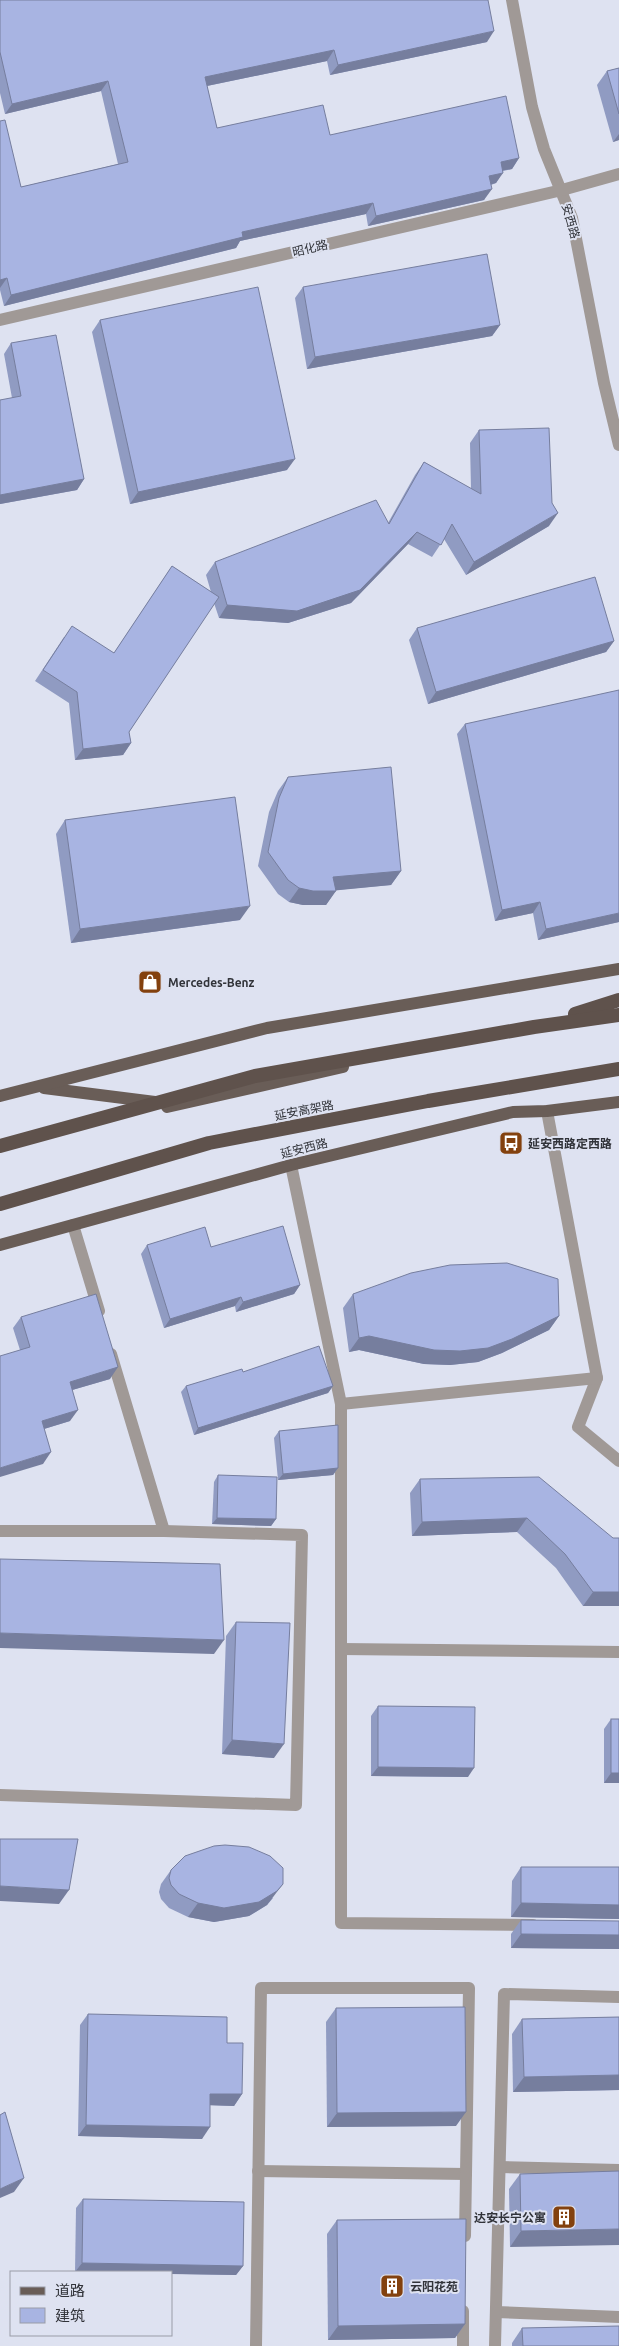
<svg xmlns="http://www.w3.org/2000/svg" width="619" height="2346" font-family="Ubuntu,'Noto Sans SC',sans-serif">
  <rect width="100%" height="100%" fill="#dee2f1"/>
  <g fill="none" stroke-linecap="round" stroke-linejoin="round">
    <g stroke="#a09996" stroke-width="12">
      <polyline points="547,1111 597,1378 578,1427 619,1461"/>
      <polyline points="291,1165 341,1404 341,1923 533,1925"/>
      <polyline points="73,1225 99,1311"/>
      <polyline points="111,1354 164,1531"/>
      <polyline points="341,1404 597,1378"/>
      <polyline points="0,1531 164,1531 302,1535 296,1805 0,1795"/>
      <polyline points="341,1649 619,1652"/>
      <polyline points="258,2171 466,2174"/>
      <polyline points="256,2346 261,1988 469,1988 465,2236"/>
      <polyline points="463,2346 463,2311"/>
    </g>
    <g stroke="#a09996" stroke-width="12">
      <polyline points="512,0 532,107 544,149 572,218 604,383 619,445"/>
      <polyline points="0,320 562,190 619,174"/>
      <polyline points="500,2167 619,2170"/>
      <polyline points="496,2312 619,2317"/>
      <polyline points="495,2346 504,1994 619,1997"/>
    </g>
    <g stroke="#695d57" stroke-width="12">
      <polyline points="44,1088 155,1102"/>
      <polyline points="0,1096 267,1028 619,969"/>
      <polyline points="167,1107 343,1067"/>
      <polyline points="0,1245 291,1165 513,1112 547,1111 619,1102"/>
    </g>
    <g stroke="#5f524c" stroke-width="14">
      <polyline points="575,1014 619,1000"/>
      <polyline points="0,1146 255,1076 534,1027 619,1015"/>
      <polyline points="0,1204 209,1143 428,1101 619,1069"/>
    </g>
  </g>
  <g fill="#909bc2">
    <polygon points="0,0 487,42 330,75 327,61 207,86 217,128 330,135 519,158 512,169 503,171 496,183 491,185 484,200 368,226 366,214 240,241 236,248 4,306 0,290 0,121 21,187 118,164 101,91 5,114 0,93"/>
    <polygon points="619,68 619,140 613,142 597,85 607,71"/>
    <polygon points="303,287 500,325 492,336 307,369 295,298"/>
    <polygon points="100,320 287,470 130,504 92,332"/>
    <polygon points="11,343 84,479 77,490 0,504 0,400 12,398 4,354"/>
    <polygon points="479,430 549,526 466,575 444,539 432,557 408,544 351,603 288,623 219,618 214,603 129,732 131,743 123,755 75,760 69,703 35,681 64,637 114,653 172,566 211,592 206,575 215,562 388,523 415,475 424,462 471,489 470,443"/>
    <polygon points="417,628 614,641 606,652 428,704 409,640"/>
    <polygon points="465,724 619,922 538,940 533,913 495,921 457,734"/>
    <polygon points="288,777 401,871 391,885 336,890 326,905 303,905 289,902 278,894 258,866 269,812 278,791"/>
    <polygon points="65,820 240,920 71,943 56,834"/>
    <polygon points="147,1245 211,1247 300,1285 294,1294 236,1312 235,1306 164,1328 141,1254"/>
    <polygon points="353,1294 559,1316 549,1330 502,1353 478,1362 450,1365 424,1364 359,1350 349,1352 343,1308"/>
    <polygon points="21,1317 110,1379 72,1390 70,1421 44,1429 43,1464 20,1350 13,1328"/>
    <polygon points="243,1372 333,1386 328,1393 194,1435 181,1392 186,1386"/>
    <polygon points="279,1431 338,1468 333,1475 278,1480 274,1438"/>
    <polygon points="218,1475 276,1519 271,1526 212,1524 214,1482"/>
    <polygon points="420,1479 613,1538 619,1538 619,1606 583,1606 556,1568 517,1532 412,1536 410,1493"/>
    <polygon points="236,1622 274,1758 222,1754 226,1636"/>
    <polygon points="378,1706 468,1777 371,1776 371,1716"/>
    <polygon points="611,1719 619,1719 619,1783 604,1783 604,1729"/>
    <polygon points="521,1867 619,1867 619,1919 511,1917 512,1881"/>
    <polygon points="171,1870 273,1898 267,1905 249,1916 214,1922 188,1917 169,1908 161,1899 159,1892 161,1884"/>
    <polygon points="521,1920 619,1921 619,1949 511,1948 511,1934"/>
    <polygon points="336,2008 456,2126 327,2127 326,2022"/>
    <polygon points="88,2014 227,2043 242,2094 234,2106 210,2105 202,2139 78,2136 80,2025"/>
    <polygon points="619,2017 619,2090 513,2092 512,2034 522,2019"/>
    <polygon points="619,2171 510,2247 509,2189 520,2174"/>
    <polygon points="83,2199 243,2266 236,2275 75,2272 76,2208"/>
    <polygon points="337,2220 465,2324 455,2338 328,2340 327,2234"/>
    <polygon points="522,2328 619,2346 512,2346 512,2343"/>
  </g>
  <g fill="#767e9e">
    <polygon points="494,31 487,42 330,75 338,65"/>
    <polygon points="334,50 327,61 197,88 205,77"/>
    <polygon points="108,81 101,91 5,114 12,104"/>
    <polygon points="619,134 619,140 613,142"/>
    <polygon points="519,158 512,169 493,172 501,162"/>
    <polygon points="503,173 496,183 481,187 489,176"/>
    <polygon points="492,189 484,200 368,226 376,216"/>
    <polygon points="373,203 366,214 240,241 236,248 4,306 11,295 242,232"/>
    <polygon points="7,278 0,288 0,280"/>
    <polygon points="500,325 492,336 307,369 315,357"/>
    <polygon points="295,459 287,470 130,504 138,492"/>
    <polygon points="84,479 77,490 0,504 0,495"/>
    <polygon points="558,513 549,526 466,575 474,562"/>
    <polygon points="417,532 408,544 351,603 288,623 219,618 227,605"/>
    <polygon points="614,641 606,652 428,704 436,692"/>
    <polygon points="131,743 123,755 75,760 83,749"/>
    <polygon points="401,871 391,885 330,891 336,891 326,905 303,905 289,902 299,888 333,877"/>
    <polygon points="540,902 533,913 495,921 502,910"/>
    <polygon points="250,906 240,920 71,943 80,929"/>
    <polygon points="619,913 619,922 538,940 546,929"/>
    <polygon points="300,1285 294,1294 236,1312 243,1302"/>
    <polygon points="241,1297 235,1306 164,1328 170,1319"/>
    <polygon points="559,1316 549,1330 502,1353 478,1362 450,1365 424,1364 359,1350 349,1352 359,1338 369,1336"/>
    <polygon points="118,1367 110,1379 62,1393 70,1382"/>
    <polygon points="333,1386 328,1393 194,1435 198,1428"/>
    <polygon points="78,1410 70,1421 34,1432 42,1421"/>
    <polygon points="51,1452 43,1464 0,1477 0,1468"/>
    <polygon points="338,1468 333,1475 278,1480 283,1474"/>
    <polygon points="217,1518 276,1519 271,1526 212,1524"/>
    <polygon points="527,1518 517,1532 412,1536 422,1522"/>
    <polygon points="593,1592 619,1592 619,1606 583,1606"/>
    <polygon points="0,1633 224,1640 214,1654 0,1648"/>
    <polygon points="232,1740 284,1744 274,1758 222,1754"/>
    <polygon points="378,1767 474,1768 468,1777 371,1776"/>
    <polygon points="611,1773 619,1773 619,1783 604,1783"/>
    <polygon points="283,1884 267,1905 249,1916 214,1922 188,1917 198,1903"/>
    <polygon points="0,1886 69,1890 59,1904 0,1901"/>
    <polygon points="521,1903 619,1905 619,1919 511,1917"/>
    <polygon points="521,1934 619,1935 619,1949 511,1948"/>
    <polygon points="619,2075 619,2090 513,2092 524,2077"/>
    <polygon points="210,2094 242,2094 234,2106 202,2105"/>
    <polygon points="466,2112 456,2126 327,2127 337,2113"/>
    <polygon points="86,2125 210,2127 202,2139 78,2136"/>
    <polygon points="24,2178 14,2192 0,2198 0,2189"/>
    <polygon points="619,2229 619,2245 510,2247 521,2231"/>
    <polygon points="82,2263 243,2266 236,2275 171,2274 171,2272 75,2272"/>
    <polygon points="465,2324 455,2338 328,2340 338,2326"/>
  </g>
  <g fill="#a8b4e2" stroke="#767e9e">
    <polygon points="0,0 488,0 494,31 338,65 334,50 205,77 217,128 323,105 330,135 506,96 519,158 501,162 503,173 489,176 492,189 376,216 373,203 242,232 243,237 11,295 7,278 0,280 0,121 5,120 21,187 128,162 108,81 12,104 0,52"/>
    <polygon points="619,68 619,114 607,71"/>
    <polygon points="487,254 500,325 315,357 303,287"/>
    <polygon points="258,287 295,459 138,492 100,320"/>
    <polygon points="56,335 84,479 0,495 0,400 21,396 11,343"/>
    <polygon points="549,428 552,503 558,513 474,562 452,524 441,545 417,532 360,590 297,611 227,605 215,562 376,500 389,524 424,462 481,494 479,430"/>
    <polygon points="172,566 219,597 129,732 131,743 83,749 77,692 43,670 72,626 114,653"/>
    <polygon points="595,577 614,641 436,692 417,628"/>
    <polygon points="619,690 619,913 546,929 540,902 502,910 465,724"/>
    <polygon points="391,767 401,871 333,877 336,891 313,891 299,888 288,880 268,852 279,798 288,777"/>
    <polygon points="235,797 250,906 80,929 65,820"/>
    <polygon points="283,1226 300,1285 243,1302 241,1297 170,1319 147,1245 205,1227 211,1247"/>
    <polygon points="507,1263 558,1279 559,1316 512,1339 488,1348 460,1351 434,1350 369,1336 359,1338 353,1294 411,1273 450,1265"/>
    <polygon points="96,1294 118,1367 70,1382 78,1410 42,1421 51,1452 0,1468 0,1356 30,1347 21,1317"/>
    <polygon points="319,1346 333,1386 198,1428 186,1386 242,1369 243,1372"/>
    <polygon points="338,1425 338,1468 283,1474 279,1431"/>
    <polygon points="218,1475 277,1477 276,1519 217,1518"/>
    <polygon points="539,1477 613,1538 619,1538 619,1592 593,1592 565,1554 527,1518 422,1522 420,1479"/>
    <polygon points="0,1559 220,1564 224,1640 0,1633"/>
    <polygon points="236,1622 290,1623 284,1744 232,1740"/>
    <polygon points="378,1706 475,1707 474,1768 378,1767"/>
    <rect x="611" y="1719" width="8" height="54"/>
    <polygon points="0,1839 78,1839 69,1890 0,1886"/>
    <polygon points="225,1845 249,1847 270,1856 283,1868 283,1884 277,1891 259,1902 224,1908 198,1903 179,1894 171,1885 169,1878 171,1870 185,1856 214,1846"/>
    <polygon points="521,1867 619,1867 619,1905 521,1903"/>
    <polygon points="521,1920 619,1921 619,1935 521,1934"/>
    <polygon points="465,2007 466,2112 337,2113 336,2008"/>
    <polygon points="88,2014 227,2017 227,2043 243,2043 242,2094 210,2094 210,2127 86,2125"/>
    <polygon points="619,2017 619,2075 524,2077 522,2019"/>
    <polygon points="5,2112 24,2178 0,2189 0,2115"/>
    <polygon points="619,2171 619,2229 521,2231 520,2174"/>
    <polygon points="83,2199 244,2202 243,2266 82,2263"/>
    <polygon points="466,2219 465,2324 338,2326 337,2220"/>
    <polygon points="619,2326 619,2346 523,2346 522,2328"/>
  </g>
  <defs>
    <g id="shop-square" transform="scale(1.25)"><rect x="-9" y="-9" width="18" height="18" rx="4" fill="#83410e" stroke="#dee2f1"/><path d="M-5-2.5h2.3a2.7 3.5 0 0 1 5.4 0H5L5.5 6h-11ZM-1.5-2.5h3a1.5 2.3 0 0 0-3 0Z" fill="#fff"/></g>
    <g id="bus-square" transform="scale(1.25)"><rect x="-9" y="-9" width="18" height="18" rx="4" fill="#83410e" stroke="#dee2f1"/><path d="M-5-6H5V4H4V6H2V4H-2V6H-4V4H-5ZM-3.5-4V0h7V-4ZM-3.5 1.2v1.5H-2V1.2ZM2 1.2v1.5H3.5V1.2Z" fill="#fff"/></g>
    <g id="building-square" transform="scale(1.25)"><rect x="-9" y="-9" width="18" height="18" rx="4" fill="#83410e" stroke="#dee2f1"/><path d="M-4-6H4V6H1V3H-1V6H-4ZM-2.5-4.3h1.7v1.8h-1.7ZM.8-4.3h1.7v1.8H.8ZM-2.5-1h1.7V.8h-1.7ZM.8-1h1.7V.8H.8Z" fill="#fff"/></g>
  </defs>
  <g fill-rule="evenodd">
    <use href="#shop-square" x="150" y="982"/>
    <use href="#bus-square" x="511" y="1143"/>
    <use href="#building-square" x="564" y="2217"/>
    <use href="#building-square" x="392" y="2286"/>
  </g>
  <g text-anchor="middle" dominant-baseline="central" stroke-width="4" stroke-linejoin="round" paint-order="stroke">
    <g font-size="12" fill="#313339" stroke="#dee2f1">
      <text transform="translate(571 221) rotate(74)">安西路</text>
      <text transform="translate(310 248) rotate(-13)">昭化路</text>
      <text transform="translate(304 1110) rotate(-11)">延安高架路</text>
      <text transform="translate(304 1148) rotate(-14)">延安西路</text>
    </g>
    <g font-size="12" font-weight="bold" fill="#313339" stroke="#dee2f1" text-anchor="start">
      <text x="168" y="982">Mercedes-Benz</text>
      <text x="528" y="1143">延安西路定西路</text>
      <text x="546" y="2217" text-anchor="end">达安长宁公寓</text>
      <text x="410" y="2286">云阳花苑</text>
    </g>
  </g>
  <rect x="10" y="2271" width="162" height="65" fill="#dee2f1" stroke="#999ca7"/>
  <rect x="20" y="2287" width="25" height="8" fill="#695d57" stroke="#999ca7"/>
  <text x="55" y="2296" font-size="15" fill="#313339">道路</text>
  <rect x="20" y="2308" width="25" height="15" fill="#a8b4e2" stroke="#999ca7"/>
  <text x="55" y="2321" font-size="15" fill="#313339">建筑</text>
</svg>
